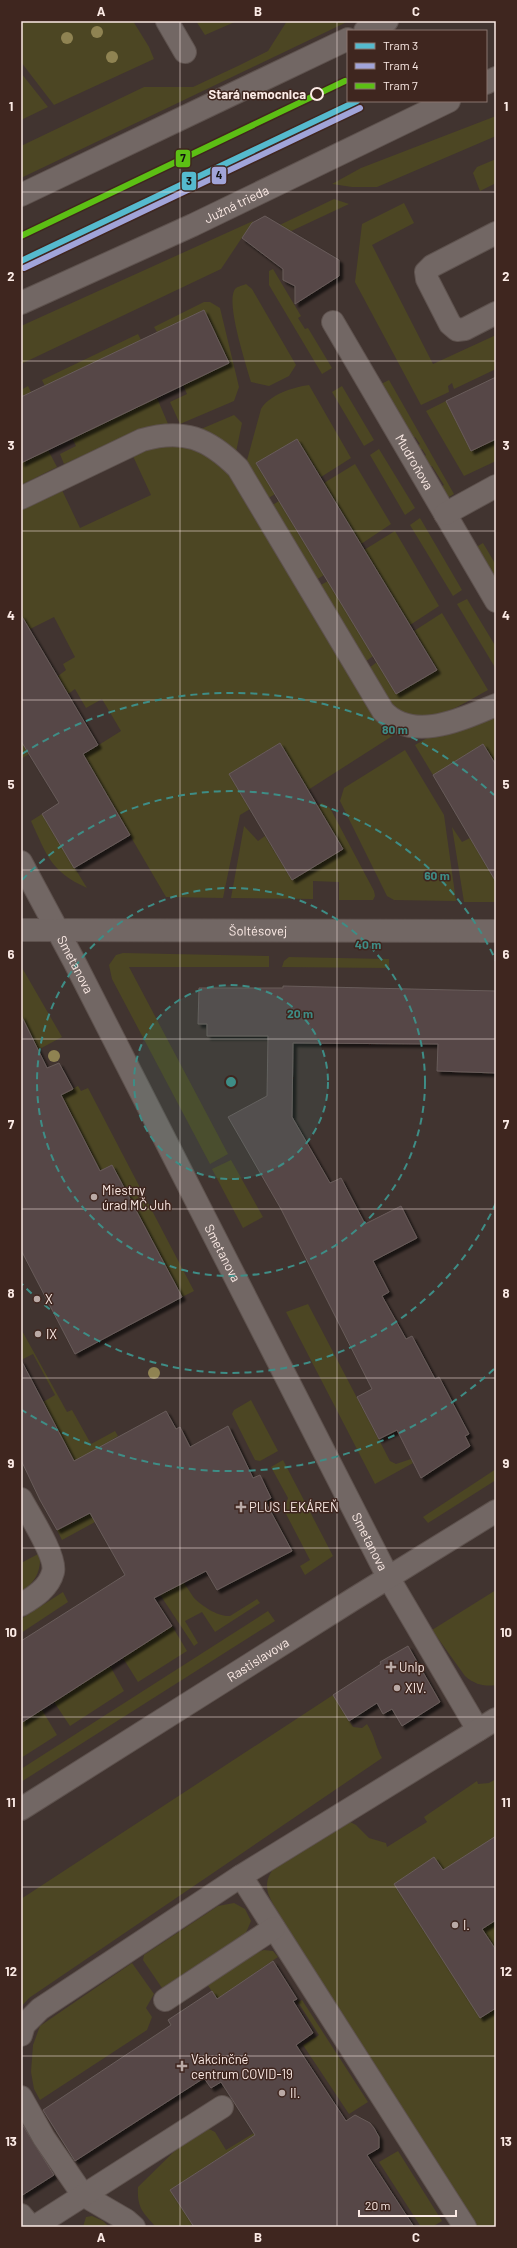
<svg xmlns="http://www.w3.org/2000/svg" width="517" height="2248" font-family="Barlow,sans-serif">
  <defs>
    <filter id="shadow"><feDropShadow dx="3.5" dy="3.5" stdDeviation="1" flood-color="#0009"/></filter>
  </defs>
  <rect width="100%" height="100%" fill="#413430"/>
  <g fill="#4c4623">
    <polygon points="21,21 133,21 149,47 154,59 54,105 21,62"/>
    <polygon points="196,21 237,21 205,35"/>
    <polygon points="287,21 349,21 21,178 21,146 144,87 193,87 240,65 268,51"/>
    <polygon points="21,73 48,107 21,120"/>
    <polygon points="496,116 496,136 377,187 352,187 332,184 361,168"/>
    <polygon points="496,159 496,183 480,191 473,173 477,167"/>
    <polygon points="334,199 349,204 255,248 265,232"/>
    <polygon points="404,203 414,223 372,245 433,364 496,335 496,369 454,389 452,383 448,386 449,392 421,405 355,282 362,224"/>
    <polygon points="253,221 221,269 21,364 21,326"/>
    <polygon points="273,269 301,316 298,318 305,329 308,328 332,368 322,374 269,285 269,271"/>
    <path d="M246 284 252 289 296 365 289 376 269 386 251 382C246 364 227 307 234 291 236 286 242 286 246 284Z"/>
    <polygon points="204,302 210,302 220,308 239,387 234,401 180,424 170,402 187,394 183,385 229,363 204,310 157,332 154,327"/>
    <polygon points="138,334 141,340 45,386 42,380"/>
    <polygon points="389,380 454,494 444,500 438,489 444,485 432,466 426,469 420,459 426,455 422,449 416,452 413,447 420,444 415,437 409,441 377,386"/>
    <path d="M309 385 351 458 321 477 297 439 256 463 275 494 267 499 246 464 261 409C269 395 293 387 309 385Z"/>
    <polygon points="28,386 31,392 21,397 21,390"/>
    <polygon points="342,386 374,440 364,446 332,392"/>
    <polygon points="157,398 168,424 139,431 64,464 60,454 76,446 72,438"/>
    <polygon points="446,401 471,450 496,439 496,461 464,476 426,411"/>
    <polygon points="234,415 242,423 236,452 219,438 201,429"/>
    <polygon points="185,445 209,457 228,474 374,715 387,729 397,733 308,790 280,743 229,774 250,809 240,815 223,898 166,897 97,779 78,758 121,731 102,699 86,708 75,689 68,694 58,676 66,670 63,664 75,657 54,617 30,629 21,615 21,507 61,488 80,528 151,495 132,454 151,447"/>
    <polygon points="379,449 415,508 405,515 370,455"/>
    <polygon points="48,450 57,467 21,485 21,463"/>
    <polygon points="355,464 391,524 361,544 324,483"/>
    <polygon points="279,501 324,575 316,580 271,506"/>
    <polygon points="420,518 462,590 453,596 410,525"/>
    <polygon points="395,531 439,606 410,625 364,550"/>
    <polygon points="483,543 496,565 496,587 473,549"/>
    <polygon points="328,581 373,656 365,662 319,586"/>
    <polygon points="467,599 496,647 496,669 457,604"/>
    <path d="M442 613 488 690C461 705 418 734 392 704 383 694 376 679 369 668L377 662 396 693 437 669 414 631Z"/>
    <polygon points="496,717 496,765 483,744 433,775 415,745 427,738 450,734 489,718"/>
    <polygon points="21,741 29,754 21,759"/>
    <polygon points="405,750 444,815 456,901 394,900 387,896 340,801 344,788"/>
    <polygon points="322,803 330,808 374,891 375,896 373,900 339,900 339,882 313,881 313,899 231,898 244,826 258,841 265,836 292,880 342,849 317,806"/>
    <path d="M42 814 87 888C50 871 47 855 31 821Z"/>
    <polygon points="452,827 462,842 470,838 496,882 496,902 464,902"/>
    <polygon points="123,953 269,956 269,967 129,967 228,1154 210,1164 112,979 109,965 116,955"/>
    <polygon points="289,957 389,959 389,968 282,967 284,961"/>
    <polygon points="21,966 62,1037 32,1053 21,1032"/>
    <polygon points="78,1086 81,1091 88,1088 194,1291 182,1297 112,1165 100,1171 61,1095"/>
    <polygon points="231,1160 263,1217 243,1228 212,1169"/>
    <polygon points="308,1304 390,1461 396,1464 411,1459 413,1463 375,1484 286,1312"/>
    <path d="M21 1329 67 1412 72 1410 91 1444 115 1431 118 1436 98 1448 120 1487 194 1598C202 1606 218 1617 230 1616L257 1599 260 1603 215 1632 202 1612 185 1621 198 1643 194 1646 149 1578 95 1522 62 1540 57 1530 99 1508 43 1402 55 1395 33 1354 21 1360Z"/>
    <polygon points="251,1400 278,1451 260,1461 255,1460 232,1414 234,1410"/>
    <polygon points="283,1460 333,1556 305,1575 300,1566 310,1560 284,1510 288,1498 271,1467"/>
    <polygon points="496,1469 496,1480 428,1523 423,1517"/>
    <path d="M40 1553C41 1572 36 1581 21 1592V1563Z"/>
    <path d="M496 1590V1685C484 1687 474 1684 465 1676L432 1630Z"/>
    <polygon points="63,1592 68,1602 21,1633 21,1619"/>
    <polygon points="268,1611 275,1621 21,1782 21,1769"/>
    <polygon points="172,1626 187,1651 138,1682 123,1658"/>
    <polygon points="110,1666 124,1691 70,1726 54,1702"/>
    <path d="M333 1695 353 1727 362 1728 367 1724C375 1736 375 1746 382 1758L29 1998 21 2007V1899Z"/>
    <polygon points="42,1710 57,1735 21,1758 21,1723"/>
    <path d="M496 1779V2227H465L270 1921 280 1915C268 1896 260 1885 276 1865L348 1821 356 1825 369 1838 386 1843 387 1847 427 1822 424 1817 477 1781 478 1784 489 1783Z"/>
    <polygon points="234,1903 245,1909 251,1921 245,1935 168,1992 162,1988 143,1960 144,1955 218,1906"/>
    <polygon points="264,1950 273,1951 278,1957 217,1999 207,1984 254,1953"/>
    <polygon points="132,1963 154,1994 146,2008 152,2017 147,2030 40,2100 34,2089 31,2072 33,2045 40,2026"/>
    <polygon points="302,2000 368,2102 349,2114 303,2045 319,2035 298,2002"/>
    <path d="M205 2127 215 2132 226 2150 254 2133 258 2140 216 2160 170 2190 192 2224 189 2227 184 2225 181 2227H156C142 2212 137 2207 138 2187L197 2129Z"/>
    <polygon points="398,2151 442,2221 432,2227 421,2227 379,2162"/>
    <polygon points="92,2216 103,2221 109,2227 83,2227 86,2217"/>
  </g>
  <g fill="#574747" stroke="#685c5a" filter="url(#shadow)">
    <polygon points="265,216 339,260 339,276 295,304 295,286 283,280 283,269 242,238 252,223"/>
    <polygon points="204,310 229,363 21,463 21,397"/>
    <polygon points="496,377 496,439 471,451 446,401"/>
    <polygon points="297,439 437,670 396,694 256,463"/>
    <polygon points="21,615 98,745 83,754 130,835 74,868 42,814 59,803 21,741"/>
    <polygon points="280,743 343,849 292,880 229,774"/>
    <polygon points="483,744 496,765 496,882 433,775"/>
    <polygon points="283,986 496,991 496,1073 437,1071 438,1044 293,1043 292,1117 330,1183 341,1178 365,1224 401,1206 417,1238 373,1261 389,1292 382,1296 406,1339 412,1336 435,1379 439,1377 469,1434 465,1436 470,1446 421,1478 397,1430 379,1439 357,1397 372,1389 281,1209 228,1117 267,1096 268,1036 207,1036 207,1024 198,1024 199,988 283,988"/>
    <polygon points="21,1015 47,1068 59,1063 73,1089 61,1095 100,1171 112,1165 182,1297 75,1354 21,1250"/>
    <polygon points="21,1360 74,1461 166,1411 176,1429 180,1427 190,1447 228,1426 253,1478 260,1475 271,1498 265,1501 292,1551 217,1590 206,1571 154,1598 172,1626 21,1723 21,1641 125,1575 90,1513 57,1530 40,1500 21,1460"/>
    <polygon points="408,1646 440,1702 402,1726 392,1709 383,1714 377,1703 349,1721 333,1695 381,1664 380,1662"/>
    <polygon points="496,1836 496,1920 482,1929 496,1950 496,2008 480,2018 394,1884 434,1857 443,1870"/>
    <polygon points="273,1961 297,1999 293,2001 313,2033 296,2045 346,2121 355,2115 370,2123 374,2128 379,2137 379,2148 367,2155 414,2227 194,2227 170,2190 255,2135 221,2082 211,2088 204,2078 75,2161 43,2110 171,2025 168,2020 212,1991 217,1999"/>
    <polygon points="22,2124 54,2175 21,2196 21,2125"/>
  </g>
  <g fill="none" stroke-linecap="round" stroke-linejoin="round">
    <g stroke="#5e524e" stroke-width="24">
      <g id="minor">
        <polyline points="167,21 185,52"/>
        <polyline points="365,31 387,21"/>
        <polyline points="486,83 496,78"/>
        <polyline points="21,195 348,39"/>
        <polyline points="496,233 432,266 426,272 427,279 450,324 457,330 465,329 496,313"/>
        <path id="s1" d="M21 303 193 225 449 101"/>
        <path id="s2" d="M333 322 496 601"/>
        <path d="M21 498 142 440C183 428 208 438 238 468L383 711C413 743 462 719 496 705"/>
        <polyline points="445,514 496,486"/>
        <path id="s3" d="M21 862 74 961 388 1577 478 1730"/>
        <path id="s4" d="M21 930 496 931"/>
        <path d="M21 1499C29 1514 57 1557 53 1572 49 1588 34 1597 21 1605"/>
        <path id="s5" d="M21 1809 352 1600 496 1511"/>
        <polyline points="241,1876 465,2227"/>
        <polyline points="165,2000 274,1928"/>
        <polyline points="21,2035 24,2025 40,2009 241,1876 496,1719"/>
        <polyline points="21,2097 44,2138 83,2195 126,2220 134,2227"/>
        <polyline points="21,2215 31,2227"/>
        <polyline points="34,2227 222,2107"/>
      </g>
    </g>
    <use href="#minor" stroke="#726764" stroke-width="22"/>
    <g stroke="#3f261f" stroke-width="9">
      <polyline id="tram-1" points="21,261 357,101"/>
    </g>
    <g stroke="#3f261f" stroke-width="9">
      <polyline id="tram-2" points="24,268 360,108"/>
    </g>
    <g stroke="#3f261f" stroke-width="9">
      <polyline id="tram-3" points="21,236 345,81"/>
    </g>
    <use href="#tram-1" stroke="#55bace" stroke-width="6"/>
    <use href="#tram-2" stroke="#a1a4d9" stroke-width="6"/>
    <use href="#tram-3" stroke="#5cbf14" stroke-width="6"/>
  </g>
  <g fill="#8f8352">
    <circle cx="97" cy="32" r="6"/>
    <circle cx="67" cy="38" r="6"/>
    <circle cx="112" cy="57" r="6"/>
    <circle cx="54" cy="1056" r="6"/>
    <circle cx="154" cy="1373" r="6"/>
  </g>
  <path fill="none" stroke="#fbeae5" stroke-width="1" stroke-opacity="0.55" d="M180 21V2227M337 21V2227M21 192H496M21 361H496M21 531H496M21 700H496M21 870H496M21 1039H496M21 1209H496M21 1378H496M21 1548H496M21 1717H496M21 1887H496M21 2056H496"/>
  <circle cx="231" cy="1082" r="97" fill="#3e8d86" fill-opacity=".12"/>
  <g fill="none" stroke="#3e8d86" stroke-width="2" stroke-dasharray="7 5">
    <circle cx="231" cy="1082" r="97"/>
    <circle cx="231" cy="1082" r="194"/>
    <path d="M496 1203A291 291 0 0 1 22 1284M22 880A291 291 0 0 1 496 961"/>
    <path d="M494 1369A389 389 0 0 1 22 1410M22 754A389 389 0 0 1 494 795"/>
  </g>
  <circle fill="#3f261f" stroke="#fbeae5" stroke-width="2" cx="317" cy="94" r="6"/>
  <g fill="#baaaa6" stroke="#3f261f" stroke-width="1.5">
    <circle cx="94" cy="1197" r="4"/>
    <circle cx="37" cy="1299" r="4"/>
    <circle cx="38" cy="1334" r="4"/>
    <path d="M239 1501h4v4h4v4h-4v4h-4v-4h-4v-4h4z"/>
    <path d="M389 1661h4v4h4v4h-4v4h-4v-4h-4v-4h4z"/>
    <circle cx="397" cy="1688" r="4"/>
    <circle cx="455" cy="1925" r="4"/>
    <path d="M180 2060h4v4h4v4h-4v4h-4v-4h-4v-4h4z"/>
    <circle cx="282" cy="2093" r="4"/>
  </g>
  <g text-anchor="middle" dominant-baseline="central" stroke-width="3" stroke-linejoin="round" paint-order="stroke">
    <g font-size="13" font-weight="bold" fill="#fbeae5" stroke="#3f261f" text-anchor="end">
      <text x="306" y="94">Stará nemocnica</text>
    </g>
    <g font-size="13" fill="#fbeae5" stroke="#3f261f">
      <text stroke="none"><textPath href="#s1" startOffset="237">Južná trieda</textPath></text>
      <text stroke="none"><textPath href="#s2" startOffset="162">Mudroňova</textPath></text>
      <text stroke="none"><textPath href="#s4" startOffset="237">Šoltésovej</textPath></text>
      <text stroke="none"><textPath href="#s3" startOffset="116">Smetanova</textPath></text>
      <text stroke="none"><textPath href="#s3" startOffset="440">Smetanova</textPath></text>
      <text stroke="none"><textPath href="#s3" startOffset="764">Smetanova</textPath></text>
      <text stroke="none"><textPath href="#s5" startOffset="280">Rastislavova</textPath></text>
    </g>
    <g font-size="13" fill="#fbeae5" stroke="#3f261f" text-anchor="start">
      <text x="102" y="1190">Miestny<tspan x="102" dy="15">úrad MČ Juh</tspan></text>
      <text x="45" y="1299">X</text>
      <text x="46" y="1334">IX</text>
      <text x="249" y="1507">PLUS LEKÁREŇ</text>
      <text x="399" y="1667">Unlp</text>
      <text x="405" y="1688">XIV.</text>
      <text x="463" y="1925">I.</text>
      <text x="191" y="2059">Vakcinčné<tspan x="191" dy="15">centrum COVID-19</tspan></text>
      <text x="290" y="2093">II.</text>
    </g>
  </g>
  <circle cx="231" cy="1082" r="6" fill="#3e8d86" stroke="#3f261f" stroke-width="2"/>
  <g font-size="12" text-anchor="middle" font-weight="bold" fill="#3e8d86" stroke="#3f261f" stroke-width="3" stroke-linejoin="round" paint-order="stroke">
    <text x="395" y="734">80 m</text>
    <text x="437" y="880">60 m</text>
    <text x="368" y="949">40 m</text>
    <text x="300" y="1018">20 m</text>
  </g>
  <g stroke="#3f261f" stroke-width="1.5">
    <rect x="175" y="149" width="16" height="19" rx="4" fill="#5cbf14"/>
    <rect x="211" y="166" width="16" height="19" rx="4" fill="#a1a4d9"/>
    <rect x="181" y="171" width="16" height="20" rx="4" fill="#55bace"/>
  </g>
  <g font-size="11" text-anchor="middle" font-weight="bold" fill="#111">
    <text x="183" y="162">7</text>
    <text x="219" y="179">4</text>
    <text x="189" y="185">3</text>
  </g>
  <rect width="517" height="2248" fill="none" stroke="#3f261f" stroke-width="44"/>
  <rect x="347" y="30" width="140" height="72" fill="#3f261f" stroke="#8a746e"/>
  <rect x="355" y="43" width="20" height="6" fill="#55bace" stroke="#8a746e"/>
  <text x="383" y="50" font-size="12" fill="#fbeae5">Tram 3</text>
  <rect x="355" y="63" width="20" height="6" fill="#a1a4d9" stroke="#8a746e"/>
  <text x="383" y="70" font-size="12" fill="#fbeae5">Tram 4</text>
  <rect x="355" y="83" width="20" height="6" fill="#5cbf14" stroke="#8a746e"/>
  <text x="383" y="90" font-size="12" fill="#fbeae5">Tram 7</text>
  <path d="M359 2210v6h97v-6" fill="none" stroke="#fbeae5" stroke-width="2"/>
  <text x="365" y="2210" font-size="12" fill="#fbeae5" stroke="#3f261f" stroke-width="3" paint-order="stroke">20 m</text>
  <rect x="22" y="22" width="473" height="2204" fill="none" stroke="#fbeae5" stroke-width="1.5"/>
  <g font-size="13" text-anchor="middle" font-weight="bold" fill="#fbeae5">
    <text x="101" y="16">A</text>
    <text x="258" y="16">B</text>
    <text x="416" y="16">C</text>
    <text x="11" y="111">1</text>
    <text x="506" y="111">1</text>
    <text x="11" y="281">2</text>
    <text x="506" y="281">2</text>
    <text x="11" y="450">3</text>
    <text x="506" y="450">3</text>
    <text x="11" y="620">4</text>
    <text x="506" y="620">4</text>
    <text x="11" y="789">5</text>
    <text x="506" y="789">5</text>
    <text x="11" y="959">6</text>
    <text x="506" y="959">6</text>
    <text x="11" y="1129">7</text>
    <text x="506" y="1129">7</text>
    <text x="11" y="1298">8</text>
    <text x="506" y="1298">8</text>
    <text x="11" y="1468">9</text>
    <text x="506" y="1468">9</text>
    <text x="11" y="1637">10</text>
    <text x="506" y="1637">10</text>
    <text x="11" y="1807">11</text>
    <text x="506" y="1807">11</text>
    <text x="11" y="1976">12</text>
    <text x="506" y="1976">12</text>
    <text x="11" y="2146">13</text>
    <text x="506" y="2146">13</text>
    <text x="101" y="2242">A</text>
    <text x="258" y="2242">B</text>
    <text x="416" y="2242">C</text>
  </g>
</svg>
